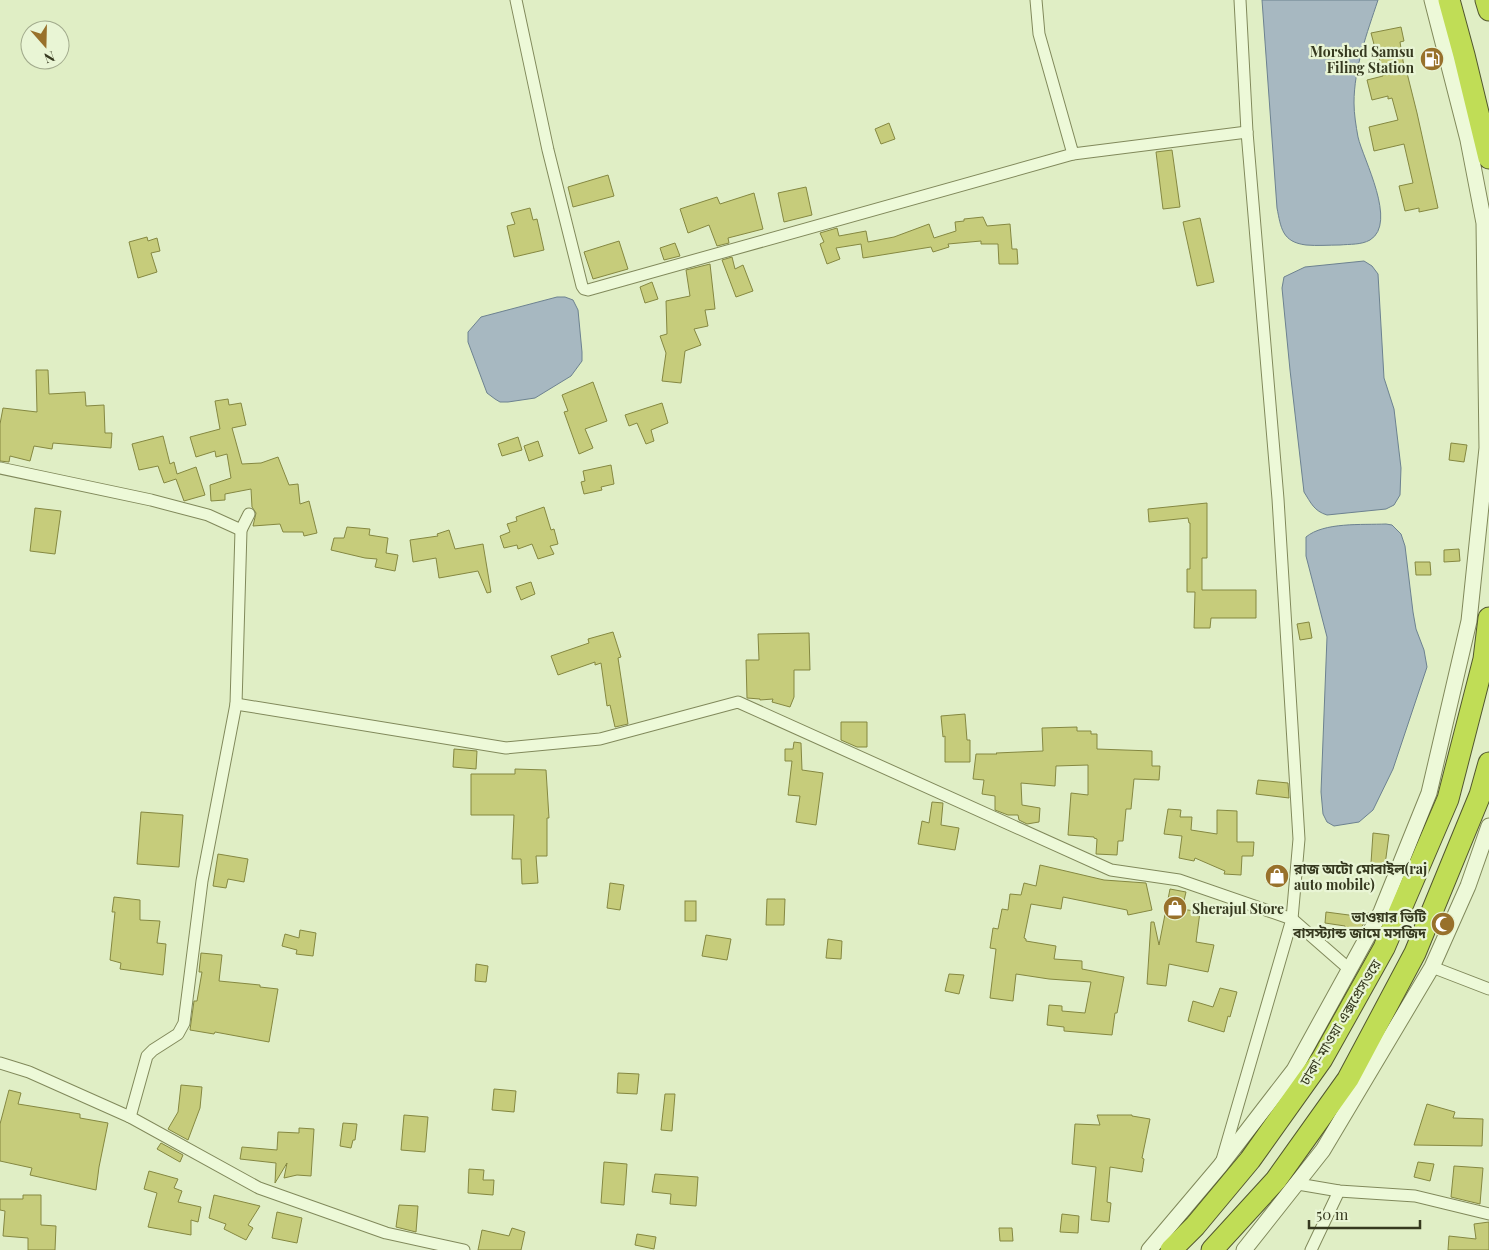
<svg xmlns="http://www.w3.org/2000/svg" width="1489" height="1250" font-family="'Playfair Display','Noto Sans Bengali',serif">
  <rect width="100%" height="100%" fill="#e0eec5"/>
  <g fill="#a7b8c1" stroke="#6d8290">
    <path d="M1262 0H1378C1367 33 1354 68 1354 103 1354 114 1356 126 1358 137 1363 159 1398 223 1370 240 1361 245 1350 244 1340 245 1329 245 1317 246 1306 245 1282 242 1281 228 1277 208Z"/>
    <path d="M1364 261 1372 266 1378 274 1384 378 1394 409 1401 468 1400 495 1394 505 1386 509 1327 515C1314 511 1311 503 1304 492L1290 370 1282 288 1284 277 1305 267Z"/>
    <polygon points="557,297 565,297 573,300 578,310 582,352 582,361 571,376 535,398 508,402 500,402 495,399 487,393 484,385 468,342 468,332 481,317"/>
    <path d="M1386 524 1392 525 1401 534 1405 546 1413 612 1416 629 1424 650 1427 667 1393 769 1373 810 1359 822 1334 826 1327 822 1323 814 1321 792 1327 637 1306 556V537C1324 522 1362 525 1386 524Z"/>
  </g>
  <g fill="#c6cc7b" stroke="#858841">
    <polygon points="1401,27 1404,41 1400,42 1405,73 1407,73 1417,113 1438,208 1419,212 1419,208 1405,211 1399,186 1413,183 1404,144 1374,151 1369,127 1398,120 1392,98 1388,99 1388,96 1372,100 1367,80 1383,76 1377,47 1375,48 1371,33"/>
    <polygon points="889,123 895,139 881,144 875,129"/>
    <polygon points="1172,150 1180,207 1163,209 1156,152"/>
    <polygon points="608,175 614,196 573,207 568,187"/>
    <polygon points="806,187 812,215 784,222 778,193"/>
    <polygon points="754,193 763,229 728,238 729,243 717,246 709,225 688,233 680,209 717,197 720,204"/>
    <polygon points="530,208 533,220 537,219 544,250 514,257 507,226 515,224 511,213"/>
    <polygon points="983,217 987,226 1010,224 1012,249 1017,249 1018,264 999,264 998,244 981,244 981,241 948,244 949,247 933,252 931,247 863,258 861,244 836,248 840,259 827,264 820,244 824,242 820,233 837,228 839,236 866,231 868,242 894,237 929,224 934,238 956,231 955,222 964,221 964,219"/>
    <polygon points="1200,218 1214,282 1197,286 1183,222"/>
    <polygon points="147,237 148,241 157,238 160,251 151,253 157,272 138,278 129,242"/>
    <polygon points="619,241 628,269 593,279 584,252"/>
    <polygon points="675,243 680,256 664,260 660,248"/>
    <polygon points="732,257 735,269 743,265 753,291 736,297 722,260"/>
    <polygon points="710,264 715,309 705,310 708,326 694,329 701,345 685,351 681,383 662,381 666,353 660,336 667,334 666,301 690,296 686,270"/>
    <polygon points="652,282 658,299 645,303 640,287"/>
    <polygon points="36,370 48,370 49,394 85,392 86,406 104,405 105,433 112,433 111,448 53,443 52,449 34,446 30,461 10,456 9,462 0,461 0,424 3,408 37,412"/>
    <polygon points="593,382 607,421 585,429 593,448 579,454 564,412 568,411 562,395"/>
    <polygon points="228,399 229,405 241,403 246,425 232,428 242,464 261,463 278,457 289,485 298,484 300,504 309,501 317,533 304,536 303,532 283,532 280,524 253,526 256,513 252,507 251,489 225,494 225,500 211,501 210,485 231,478 227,454 216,457 215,451 196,457 190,437 220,429 215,401"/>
    <polygon points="662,403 668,423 651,430 654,441 646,444 637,423 629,426 625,415"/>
    <polygon points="163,436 170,464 174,462 177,474 196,467 205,495 184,501 176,479 164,483 158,466 139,470 132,444"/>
    <polygon points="518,437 522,450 502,456 498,444"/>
    <polygon points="538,441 543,456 529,461 524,446"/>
    <polygon points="1451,443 1467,445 1464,462 1449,460"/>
    <polygon points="611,465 614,484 601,487 602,490 584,494 581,482 585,481 583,471"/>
    <polygon points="1207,503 1207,558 1202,558 1202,590 1256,590 1256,618 1211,618 1210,628 1194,628 1195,592 1187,592 1187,569 1190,569 1190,523 1189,523 1188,518 1149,522 1148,509"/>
    <polygon points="544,507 551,530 554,529 558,544 550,546 554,554 538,559 532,544 518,549 517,545 504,548 500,536 510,532 507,524 517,521 516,517"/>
    <polygon points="35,508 61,511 55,554 30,551"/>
    <polygon points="347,527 370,529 369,535 388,538 386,553 398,555 395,571 375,567 377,559 365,558 331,550 334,538 344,538"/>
    <polygon points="449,530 455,549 483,544 491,592 487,593 478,571 439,578 436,558 413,562 410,540 438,536 437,534"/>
    <polygon points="1459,549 1460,561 1444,562 1444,550"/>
    <polygon points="1415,562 1430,562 1431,575 1416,575"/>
    <polygon points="531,582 535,594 521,600 516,587"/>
    <polygon points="1309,622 1312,638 1300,640 1297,624"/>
    <polygon points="613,632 621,657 618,658 628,724 615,727 610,705 607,706 601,663 595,665 595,662 558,675 551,656 589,643 588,639"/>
    <polygon points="809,633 810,670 794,670 794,697 790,707 772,702 773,699 760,700 760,699 747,698 746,660 759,660 758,634"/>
    <polygon points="965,714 967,740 970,740 970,762 945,762 945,736 943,737 941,716"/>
    <polygon points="841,722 867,722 867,747 857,747 841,740"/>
    <polygon points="1077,727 1077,731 1091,731 1091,734 1097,734 1097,749 1152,751 1152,766 1160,766 1159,780 1134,779 1131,809 1126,809 1123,841 1118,841 1117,855 1096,854 1097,839 1094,838 1094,837 1068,835 1071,793 1088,795 1088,765 1056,766 1055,786 1021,783 1022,805 1040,808 1039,822 1027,824 1019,820 1018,815 1008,815 995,810 995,796 982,794 984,780 973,779 976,754 997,754 996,753 1043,751 1042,728"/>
    <polygon points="794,742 801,743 802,770 823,773 816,825 796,822 800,796 788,795 792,761 785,761 785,749 793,749"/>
    <polygon points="454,749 477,751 476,769 453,767"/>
    <polygon points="515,769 546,770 549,818 547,818 547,856 536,856 538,883 522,884 521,859 512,859 514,815 471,815 471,774 515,774"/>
    <polygon points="1258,780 1288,783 1289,798 1256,794"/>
    <polygon points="932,802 943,803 941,825 959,828 955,850 918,844 922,821 929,823"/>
    <polygon points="1168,809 1181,810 1180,817 1192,817 1191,830 1217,834 1217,810 1237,811 1237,842 1254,842 1253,856 1242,856 1241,875 1224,874 1225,871 1195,858 1194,861 1179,858 1182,836 1164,834"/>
    <polygon points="141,812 183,815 179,867 137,864"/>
    <polygon points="1373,833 1389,835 1385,865 1371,863"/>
    <polygon points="218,854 248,859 244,882 228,879 226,888 213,886"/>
    <polygon points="1040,865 1104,880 1146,883 1152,910 1128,915 1127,910 1063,897 1061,909 1031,904 1024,938 1026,939 1026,941 1056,946 1054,959 1082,961 1082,969 1124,977 1117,1013 1115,1013 1112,1035 1064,1031 1064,1027 1047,1025 1049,1005 1062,1006 1062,1011 1085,1013 1091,982 1049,979 1016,974 1013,1001 990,998 996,949 990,948 993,928 998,929 1002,909 1008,910 1010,894 1021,895 1024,883 1036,886"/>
    <polygon points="1268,868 1287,870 1286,884 1267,883"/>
    <polygon points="610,883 624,885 620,910 607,908"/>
    <polygon points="1170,889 1186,892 1182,909 1200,912 1196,942 1214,945 1208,972 1169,964 1166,986 1147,984 1151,922 1154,922 1159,945"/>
    <polygon points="114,897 140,900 140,920 160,921 157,943 166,944 163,975 120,969 121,963 110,960 115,912 112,912"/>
    <polygon points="767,899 785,899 784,925 766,925"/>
    <rect x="685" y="901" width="11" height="20"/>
    <polygon points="1326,912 1364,917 1365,912 1370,913 1361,928 1358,928 1357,931 1345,929 1345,926 1325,923"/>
    <polygon points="300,930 316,933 313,956 296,954 297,950 282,946 285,934 299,938"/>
    <polygon points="706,935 731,939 727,960 702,956"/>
    <polygon points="828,939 842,941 841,959 826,958"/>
    <polygon points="201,953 222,955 219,981 260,985 260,987 278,989 269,1042 215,1032 214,1034 190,1030 194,1001 197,1001 202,972 199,972"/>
    <polygon points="476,964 488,966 486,982 475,981"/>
    <polygon points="949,974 964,975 959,994 945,991"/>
    <polygon points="1220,988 1237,992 1230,1017 1228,1016 1224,1032 1188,1021 1193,1001 1213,1007"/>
    <polygon points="618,1073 639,1074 637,1094 617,1093"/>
    <polygon points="181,1085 202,1087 200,1108 188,1140 168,1129 178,1112"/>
    <polygon points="494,1089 516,1091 514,1112 492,1110"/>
    <polygon points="9,1090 21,1093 18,1104 80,1114 80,1118 108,1123 99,1167 96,1190 30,1175 32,1168 0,1161 0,1124"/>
    <polygon points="665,1094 675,1094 672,1131 661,1130"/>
    <polygon points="1427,1104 1455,1112 1453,1118 1483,1119 1482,1146 1414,1145"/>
    <polygon points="404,1115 428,1117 425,1152 401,1150"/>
    <polygon points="1097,1115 1132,1115 1132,1116 1150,1119 1142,1158 1144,1159 1142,1172 1110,1167 1107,1202 1111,1203 1109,1222 1091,1220 1096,1167 1072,1164 1075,1124 1100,1125"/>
    <polygon points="343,1123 357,1124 355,1140 353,1140 351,1148 340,1146"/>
    <polygon points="299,1128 314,1129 311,1176 297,1175 284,1178 287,1163 275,1183 276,1163 240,1159 242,1147 277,1150 278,1132 299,1133"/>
    <polygon points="161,1143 183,1155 180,1162 157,1149"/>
    <polygon points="604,1162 627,1164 624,1205 601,1203"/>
    <polygon points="1418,1162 1434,1164 1430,1181 1414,1177"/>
    <polygon points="1454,1166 1483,1168 1480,1204 1451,1197"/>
    <polygon points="469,1169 484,1170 483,1180 494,1180 493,1195 468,1193"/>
    <polygon points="149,1171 178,1179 174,1188 182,1191 178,1202 201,1207 198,1222 191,1220 191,1235 148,1227 157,1193 144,1189"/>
    <polygon points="655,1174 698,1177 696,1206 670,1204 671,1194 652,1192"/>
    <polygon points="23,1195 41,1195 41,1225 56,1226 55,1250 28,1250 28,1238 3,1236 5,1211 0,1210 0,1199 23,1199"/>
    <polygon points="214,1195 260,1206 248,1225 253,1228 246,1240 224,1229 226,1224 209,1218"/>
    <polygon points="399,1205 418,1206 416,1232 396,1227"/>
    <polygon points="277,1212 302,1218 297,1243 272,1238"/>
    <polygon points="1062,1214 1079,1216 1078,1233 1060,1232"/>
    <polygon points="1489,1222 1489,1250 1448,1250 1449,1236 1476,1239 1474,1224"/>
    <polygon points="512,1228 525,1232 521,1250 478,1250 482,1230 509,1236"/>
    <polygon points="999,1228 1012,1228 1013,1241 1000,1241"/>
    <polygon points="637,1234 656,1237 654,1249 635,1245"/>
  </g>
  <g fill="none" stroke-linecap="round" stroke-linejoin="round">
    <g stroke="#81895b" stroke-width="13">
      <g id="minor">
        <polyline points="516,0 548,150 582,286 584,289 588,290 1073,154"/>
        <polyline points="1036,0 1039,34 1073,154 1247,132"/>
        <polyline points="0,468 151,500 208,515 241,530"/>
        <polyline points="236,704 506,748 600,739 738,702 1111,870 1179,880 1292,919 1348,968"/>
        <polyline points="1432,967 1489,989"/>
        <polyline points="0,1063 29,1072 130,1117 259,1188 386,1233 464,1250"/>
        <polyline points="130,1117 147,1056 153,1050 178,1034 184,1023 202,881 236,704 241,530 249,514"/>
        <polyline points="1222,1160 1292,919 1299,839 1278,499 1247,132 1240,0"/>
        <polyline points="1298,1184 1339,1191 1415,1196 1489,1214"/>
        <polyline points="1311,1250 1339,1191"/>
      </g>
    </g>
    <g stroke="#81895b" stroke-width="17">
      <g id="tertiary">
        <polyline points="1149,1250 1220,1166 1294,1070 1381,912 1429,793 1469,621 1487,448 1484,223 1468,140 1432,0"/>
        <polyline points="1244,1250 1323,1150 1432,967 1468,886 1489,826"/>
      </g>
    </g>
    <g stroke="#52572f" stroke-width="23">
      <g id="motorway">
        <polyline points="1449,0 1464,55 1489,158"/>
        <polyline points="1486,0 1489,10"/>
        <polyline points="1171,1250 1195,1226 1250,1160 1322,1059 1384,948 1448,799 1484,659 1489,618"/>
        <polyline points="1212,1250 1276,1180 1348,1079 1415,953 1480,795 1489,763"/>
      </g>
    </g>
    <use href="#minor" stroke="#edf9d8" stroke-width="11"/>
    <use href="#tertiary" stroke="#edf9d8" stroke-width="15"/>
    <use href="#motorway" stroke="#c0dd56" stroke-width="21"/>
  </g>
  <defs>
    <g id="fuel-disc" transform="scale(1.25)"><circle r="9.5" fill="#98712b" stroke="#e9f5d5"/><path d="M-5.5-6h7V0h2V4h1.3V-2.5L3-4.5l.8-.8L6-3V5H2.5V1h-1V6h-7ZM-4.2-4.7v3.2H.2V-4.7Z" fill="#fff"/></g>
    <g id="shop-disc" transform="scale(1.25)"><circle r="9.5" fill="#98712b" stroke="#e9f5d5"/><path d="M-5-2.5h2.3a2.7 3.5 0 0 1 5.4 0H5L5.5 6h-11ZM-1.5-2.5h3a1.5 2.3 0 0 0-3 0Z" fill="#fff"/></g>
    <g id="mosque-disc" transform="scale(1.25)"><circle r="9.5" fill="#98712b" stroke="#e9f5d5"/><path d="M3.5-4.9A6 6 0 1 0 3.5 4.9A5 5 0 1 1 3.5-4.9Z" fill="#fff"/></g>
  </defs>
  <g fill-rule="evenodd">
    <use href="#fuel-disc" x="1432" y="59"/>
    <use href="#shop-disc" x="1277" y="876"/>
    <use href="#shop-disc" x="1175" y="908"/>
    <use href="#mosque-disc" x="1443" y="924"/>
  </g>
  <g text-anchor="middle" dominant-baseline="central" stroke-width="4.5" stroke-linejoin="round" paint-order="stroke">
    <g font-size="14" font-weight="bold" fill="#36391f" stroke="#e9f5d5" text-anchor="end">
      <text x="1414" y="51">Morshed Samsu<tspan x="1414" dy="16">Filing Station</tspan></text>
      <text x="1294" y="868" text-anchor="start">রাজ অটো মোবাইল(raj<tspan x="1294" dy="16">auto mobile)</tspan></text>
      <text x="1192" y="908" text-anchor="start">Sherajul Store</text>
      <text x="1426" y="916">ভাওয়ার ভিটি<tspan x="1426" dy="16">বাসস্ট্যান্ড জামে মসজিদ</tspan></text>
    </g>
    <g font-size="14" fill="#36391f" stroke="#e9f5d5">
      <text transform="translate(1340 1022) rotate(-59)">ঢাকা-মাওয়া এক্সপ্রেসওয়ে</text>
    </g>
  </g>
  <g transform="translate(45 45) rotate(160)"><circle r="24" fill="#e9f5d5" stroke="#a1aa8c"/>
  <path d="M0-4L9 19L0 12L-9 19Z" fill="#98712b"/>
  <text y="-8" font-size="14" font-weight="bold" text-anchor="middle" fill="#36391f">N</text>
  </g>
  <path d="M1309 1220v8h111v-8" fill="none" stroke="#36391f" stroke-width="2.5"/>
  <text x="1316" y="1220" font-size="15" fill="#36391f" stroke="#e9f5d5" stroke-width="4" paint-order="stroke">50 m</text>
</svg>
